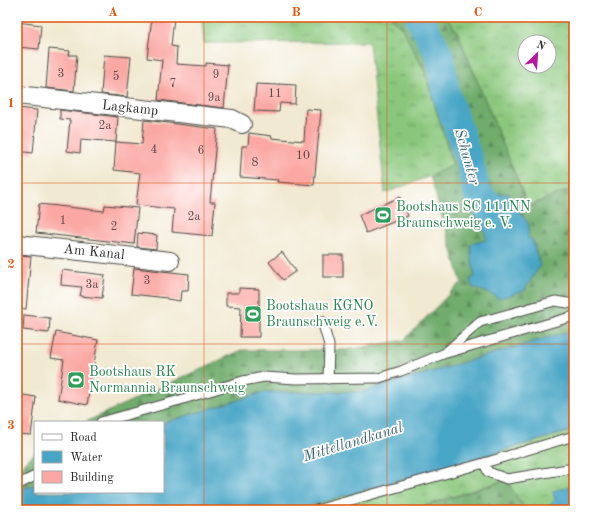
<svg xmlns="http://www.w3.org/2000/svg" width="591" height="527" font-family="'Old Standard TT',serif">
  <defs>
    <pattern id="grass-tufts" width="24" height="20" patternUnits="userSpaceOnUse"><rect width="24" height="20" fill="#8ac77c"/><path d="M3 7l-1-3M5 7V3M7 7l1-3M15 17l-1-3M17 17v-4M19 17l1-3" fill="none" stroke="#71a266"/></pattern>
    <pattern id="forest-firs" width="22" height="20" patternUnits="userSpaceOnUse"><rect width="22" height="20" fill="#6fac6c"/><path d="M5 1l3.5 6h-7zM16 11l3.5 6h-7z" fill="#5b8c59"/></pattern>
  </defs>
  <rect width="100%" height="100%" fill="#fff"/>
  <filter id="ink" filterUnits="userSpaceOnUse"><feTurbulence type="fractalNoise" baseFrequency=".025" numOctaves="2"/><feDisplacementMap in="SourceGraphic" scale="8" xChannelSelector="R" yChannelSelector="G"/><feConvolveMatrix kernelMatrix="1 2 1 2 8 2 1 2 1" color-interpolation-filters="sRGB"/></filter>
  <filter id="wash" filterUnits="userSpaceOnUse"><feTurbulence type="fractalNoise" baseFrequency=".012" numOctaves="4" result="noise"/><feDisplacementMap in="SourceGraphic" scale="16" xChannelSelector="R" yChannelSelector="G"/><feGaussianBlur stdDeviation="0.9" result="paint"/><feColorMatrix in="noise" values="0 0 0 0 0 0 0 0 0 0 0 0 0 0 0 0 0 1.4 0 .05"/><feComposite in="paint" operator="in"/></filter>
  <g filter="url(#wash)">
    <rect width="100%" height="100%" fill="#f1e9d1"/>
    <g fill="url(#grass-tufts)" stroke="#5a7954" fill-rule="evenodd">
      <polygon points="201,17 391,17 403,30 424,70 453,165 430,176 385,193 369,42 204,43"/>
      <path d="M446 17H574V188L528 206 457 31ZM525 42H549V66H525Z"/>
      <polygon points="568,432 570,451 574,450 574,510 526,510 505,480 412,510 295,510"/>
    </g>
    <g fill="url(#forest-firs)" stroke="#4d6c4c">
      <polygon points="391,17 446,17 457,31 528,206 574,188 574,330 363,392 265,392 163,423 163,422 85,422 242,350 346,350 404,340 458,285 462,284 430,176 453,165 424,70 403,30"/>
      <polygon points="35,453 35,485 17,491 17,469"/>
      <polygon points="506,480 526,510 412,510"/>
    </g>
    <g fill="#47a5c6" stroke="#396878">
      <polygon points="474,189 490,191 498,194 508,193 517,209 529,224 528,238 532,239 540,266 526,287 526,290 497,299 496,296 472,287 470,279 475,277 471,256 471,244 486,240 485,232 464,198"/>
      <polygon points="574,330 574,430 295,510 17,510 17,491 35,485 35,492 163,492 163,423 265,392 363,392"/>
      <polygon points="574,485 574,510 545,510 555,500 553,491"/>
    </g>
    <g fill="none" stroke-linecap="round" stroke-linejoin="round">
      <polyline stroke="#47a5c6" stroke-width="28" points="419,17 440,56 446,93 470,163 477,193 501,216"/>
    </g>
    <g id="blocks">
      <g fill="#fba7a3">
        <polygon points="152,17 174,17 171,46 177,47 176,64 206,66 206,63 228,65 224,108 158,100 162,60 147,58"/>
        <polygon points="17,22 41,25 39,49 17,47"/>
        <polygon points="49,49 70,51 69,55 77,55 74,91 46,88"/>
        <polygon points="104,55 131,57 127,97 101,94"/>
        <polygon points="256,84 278,85 278,84 296,85 295,104 280,103 279,112 254,111"/>
        <polygon points="17,108 37,110 33,153 17,151"/>
        <polygon points="306,109 321,110 314,185 277,182 278,180 240,177 242,146 248,146 249,133 272,136 271,138 304,141"/>
        <polygon points="60,110 118,117 116,142 142,144 144,120 217,129 210,202 215,202 212,236 172,232 174,209 136,205 140,173 114,170 116,142 81,139 80,153 67,151 70,120 60,119"/>
        <polygon points="400,197 408,216 366,233 359,215"/>
        <polygon points="39,204 104,211 105,205 138,208 134,244 36,233"/>
        <polygon points="138,233 157,235 156,249 137,247"/>
        <polygon points="282,252 296,271 283,280 269,262"/>
        <polygon points="17,255 31,256 26,309 17,308"/>
        <rect x="323" y="255" width="20" height="22"/>
        <polygon points="134,268 189,274 188,291 181,291 180,301 167,299 167,298 131,294"/>
        <polygon points="62,270 105,275 102,298 80,296 82,287 61,285"/>
        <polygon points="239,288 259,289 259,337 240,337 241,307 226,306 226,293 239,293"/>
        <polygon points="24,315 50,318 49,333 23,330"/>
        <polygon points="56,332 98,340 87,405 58,399 64,360 51,358"/>
        <polygon points="17,394 36,397 31,435 17,434"/>
      </g>
    </g>
  </g>
  <g filter="url(#ink)">
    <use href="#blocks" fill-opacity="0" stroke="#494844" stroke-width="1"/>
    <g fill="none" stroke-linecap="round" stroke-linejoin="round">
      <g stroke="#494844" stroke-width="11">
        <g id="lane">
          <polyline points="322,321 329,345 328,379"/>
          <polyline points="446,352 480,322 555,301 574,304"/>
          <polyline points="101,422 180,400 243,381 264,377 296,379 379,378 401,371 443,354 574,316"/>
          <polyline points="484,463 488,472 507,479 574,468"/>
          <polyline points="17,485 35,476"/>
          <polyline points="316,510 484,463 574,436"/>
        </g>
      </g>
      <g stroke="#494844" stroke-width="20">
        <g id="street">
          <polyline points="17,95 232,119 242,124"/>
          <polyline points="17,244 170,261"/>
        </g>
      </g>
      <use href="#lane" stroke="#fff" stroke-width="9"/>
      <use href="#street" stroke="#fff" stroke-width="18"/>
    </g>
  </g>
  <path fill="none" stroke="#df570e" stroke-width="1" stroke-opacity="0.55" d="M204 17V510M387 17V510M17 183H574M17 344H574"/>
  <defs>
    <g id="stadium-square" transform="scale(0.9)"><rect x="-9" y="-9" width="18" height="18" rx="4" fill="#2e9e5b" stroke="#fff"/><path d="M0-5a6.5 5 0 1 0 0 10a6.5 5 0 1 0 0-10ZM-3.5-1.8h7v3.6h-7Z" fill="#fff"/></g>
  </defs>
  <g fill-rule="evenodd">
    <use href="#stadium-square" x="383" y="215"/>
    <use href="#stadium-square" x="253" y="314"/>
    <use href="#stadium-square" x="76" y="380"/>
  </g>
  <g text-anchor="middle" dominant-baseline="central" stroke-width="3.5" stroke-linejoin="round" paint-order="stroke">
    <g font-size="12" fill="#5f4a49">
      <text x="61" y="74">3</text>
      <text x="216" y="75">9</text>
      <text x="116" y="77">5</text>
      <text x="173" y="84">7</text>
      <text x="275" y="94">11</text>
      <text x="214" y="98">9a</text>
      <text x="105" y="126">2a</text>
      <text x="154" y="150">4</text>
      <text x="201" y="151">6</text>
      <text x="303" y="156">10</text>
      <text x="255" y="163">8</text>
      <text x="194" y="217">2a</text>
      <text x="63" y="221">1</text>
      <text x="114" y="227">2</text>
      <text x="147" y="281">3</text>
      <text x="92" y="285">3a</text>
    </g>
    <g font-size="14" fill="#2b2b2b" stroke="#fff">
      <text transform="translate(130 108) rotate(6)">Lagkamp</text>
      <text transform="translate(94 252) rotate(6)">Am Kanal</text>
    </g>
    <g font-size="14" fill="#27864d" stroke="#fff" text-anchor="start">
      <text x="396" y="207">Bootshaus SC 111NN<tspan x="396" dy="16">Braunschweig e. V.</tspan></text>
      <text x="266" y="306">Bootshaus KGNO<tspan x="266" dy="16">Braunschweig e.V.</tspan></text>
      <text x="89" y="372">Bootshaus RK<tspan x="89" dy="16">Normannia Braunschweig</tspan></text>
    </g>
    <g font-size="15" font-style="italic" fill="#386271" stroke="#fff">
      <text transform="translate(466 157) rotate(74)">Schunter</text>
      <text transform="translate(353 443) rotate(-17)">Mittellandkanal</text>
    </g>
  </g>
  <rect width="591" height="527" fill="none" stroke="#fff" stroke-width="44"/>
  <rect x="34" y="421" width="130" height="72" fill="#ffffff" stroke="#aaaaaa"/>
  <rect x="42" y="434" width="20" height="6" fill="#ffffff" stroke="#aaaaaa"/>
  <text x="70" y="441" font-size="12" fill="#2b2b2b">Road</text>
  <rect x="42" y="451" width="20" height="12" fill="#47a5c6" stroke="#aaaaaa"/>
  <text x="70" y="461" font-size="12" fill="#2b2b2b">Water</text>
  <rect x="42" y="471" width="20" height="12" fill="#fba7a3" stroke="#aaaaaa"/>
  <text x="70" y="481" font-size="12" fill="#2b2b2b">Building</text>
  <g transform="translate(537 54) rotate(25)"><circle r="19" fill="#ffffff" stroke="#aaaaaa"/>
  <path d="M0-3L7 15L0 10L-7 15Z" fill="#b5179e"/>
  <text y="-6" font-size="11" font-weight="bold" text-anchor="middle" fill="#2b2b2b">N</text>
  </g>
  <rect x="22" y="22" width="547" height="483" fill="none" stroke="#df570e" stroke-width="1.5"/>
  <g font-size="13" text-anchor="middle" font-weight="bold" fill="#df570e">
    <text x="113" y="16">A</text>
    <text x="296" y="16">B</text>
    <text x="478" y="16">C</text>
    <text x="11" y="107">1</text>
    <text x="11" y="268">2</text>
    <text x="11" y="429">3</text>
  </g>
</svg>
